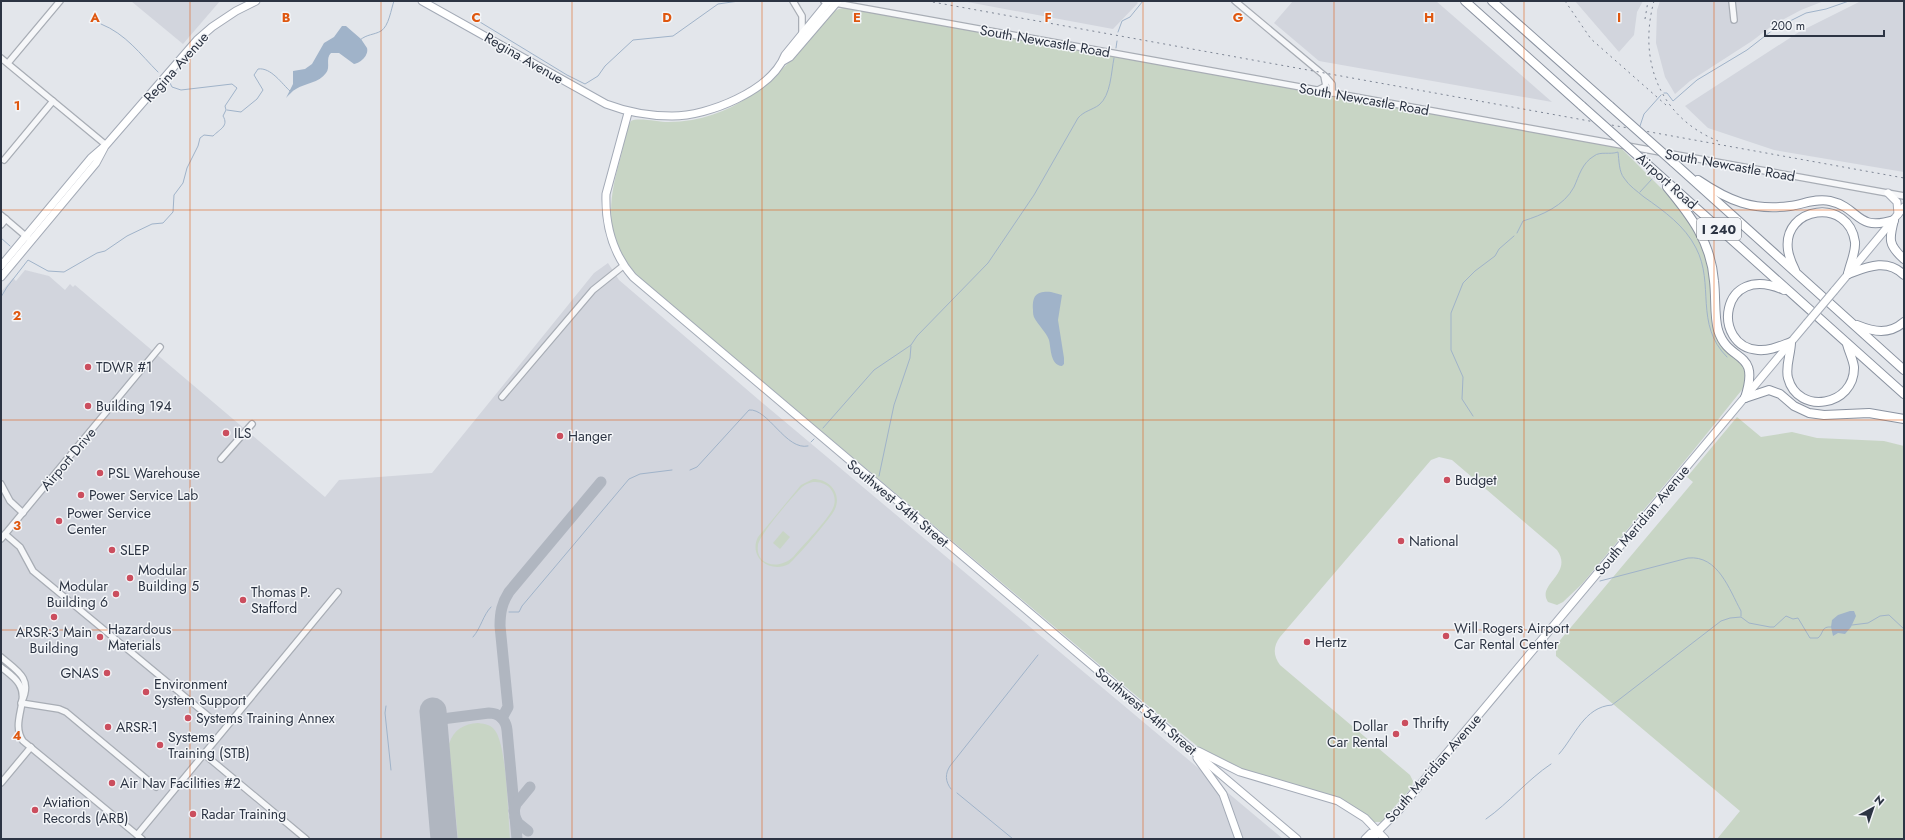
<svg xmlns="http://www.w3.org/2000/svg" width="1905" height="840" font-family="Jost,sans-serif">
  <rect width="100%" height="100%" fill="#e3e6eb"/>
  <g fill="#d2d5dd">
    <polygon points="131,1 220,1 183,44"/>
    <polygon points="962,1 1136,1 1138,3 1113,29"/>
    <polygon points="1293,1 1436,1 1552,102 1319,61 1274,23"/>
    <polygon points="1575,1 1643,1 1637,12 1634,35 1619,52"/>
    <polygon points="1660,1 1824,1 1801,10 1773,25 1752,41 1690,81 1675,94 1665,77 1656,43 1657,10"/>
    <polygon points="1861,1 1904,1 1904,172 1774,150 1708,128 1685,106 1799,32"/>
    <polygon points="608,263 619,280 765,405 1283,839 1,839 1,292 13,278 16,281 25,270 49,276 65,290 70,284 73,287 75,285 325,497 339,480 432,473 594,273"/>
  </g>
  <g fill="#c8d5c5" fill-rule="evenodd">
    <path d="M849 7 1620 147 1687 214 1709 260 1715 326 1746 367 1745 386 1692 452 1582 584 1563 602 1557 605 1548 602C1536 584 1574 574 1557 550L1452 460 1439 457 1431 460 1280 637C1273 646 1273 656 1280 665L1410 775 1413 781 1412 787 1381 822H1373L1356 809 1243 771 1202 750 1158 714 642 280C603 241 607 204 621 156 624 145 625 130 631 121 638 117 659 122 668 122 676 122 684 121 692 120 756 109 793 58 833 12L839 9Z"/>
    <polygon points="1737,417 1761,437 1792,432 1817,438 1884,441 1904,446 1904,839 1717,839 1740,811 1556,656 1556,645 1693,482 1687,477"/>
    <path d="M813 479C829 479 842 493 835 509 831 518 797 557 789 564 770 574 748 557 758 537L801 485ZM813 482C820 482 825 483 830 488 835 494 836 502 833 508 828 520 803 545 794 556 781 570 755 567 758 545 759 535 794 495 802 487 806 484 809 483 813 482Z"/>
    <polygon points="783,531 790,537 780,549 773,543"/>
    <path d="M478 723C486 724 492 725 496 732 507 750 508 816 510 839H458L449 744C454 729 464 724 478 723Z"/>
  </g>
  <g fill="#a0b3c9">
    <path d="M342 26H346L361 39 367 48C369 55 361 63 354 64L339 53H331C325 59 331 67 326 73 319 83 305 83 296 89 292 91 289 95 286 98L293 84V71L305 69 312 64 324 43 334 37Z"/>
    <path d="M1051 292 1062 295 1058 320 1064 358V364L1062 366C1050 365 1051 348 1049 340 1046 332 1039 326 1035 319 1033 316 1033 313 1033 310 1032 295 1037 291 1051 292Z"/>
    <polygon points="1850,611 1854,611 1856,616 1851,627 1845,634 1838,633 1833,636 1831,627 1832,620 1838,615"/>
  </g>
  <g fill="none" stroke-linecap="round" stroke-linejoin="round">
    <g stroke="#a0b3c9" stroke-width="1">
      <polyline points="475,19 567,75 585,84 598,76 605,66 633,40 673,36 718,4 739,1"/>
      <path d="M101 24C126 34 140 54 158 72"/>
      <polyline points="1118,32 1122,21 1130,17 1143,1"/>
      <path d="M360 40C367 34 374 35 381 31 389 26 391 9 394 1"/>
      <polyline points="1116,48 1117,41"/>
      <polyline points="1664,93 1667,93 1673,101 1697,80 1747,50 1774,29 1806,13 1826,9 1849,1"/>
      <path d="M227 110 241 112 257 99 263 90 254 75 258 69C271 67 282 84 290 91"/>
      <polyline points="1640,126 1644,114 1661,95"/>
      <polyline points="1640,192 1652,179"/>
      <path d="M1517 233 1523 221C1542 215 1564 206 1574 187 1579 176 1582 163 1594 156 1600 151 1610 155 1618 152 1619 160 1619 172 1624 178 1629 186 1637 191 1644 197 1664 211 1685 226 1696 248 1715 284 1694 324 1727 357"/>
      <polyline points="1,238 10,246"/>
      <path d="M1 297 7 287 28 260 48 271 64 272 97 253 105 251 127 236 152 224 163 223 173 212 174 195 183 183 187 168 198 146 200 138 204 135 213 136C220 129 229 126 223 116L226 110 225 106 237 88 232 84 181 90 172 87 169 81"/>
      <polyline points="1473,416 1462,399 1463,377 1451,350 1451,313 1463,283 1475,271 1495,256 1499,249 1514,236"/>
      <path d="M823 428 874 370 911 345 917 336 988 263 1034 195 1078 118C1084 111 1092 110 1099 105 1111 95 1111 73 1114 58"/>
      <polyline points="811,442 814,439"/>
      <path d="M690 470 697 467 749 410C768 408 786 451 808 446"/>
      <polyline points="879,476 894,405 910,358 911,346"/>
      <path d="M1600 581 1688 558C1718 555 1729 589 1741 611V616"/>
      <polyline points="509,612 519,612 522,606 629,479 640,474 672,470"/>
      <polyline points="1852,625 1868,623 1880,616 1889,615 1904,629"/>
      <path d="M473 637C481 628 483 615 491 607"/>
      <polyline points="386,706 385,713 391,770"/>
      <path d="M1559 754C1575 736 1584 707 1612 705L1721 621 1730 618 1741 617 1749 623 1770 627H1774L1786 616 1793 619 1798 618 1810 638H1818C1824 633 1821 626 1831 627"/>
      <path d="M951 789C945 781 945 774 950 766L1038 655"/>
      <polyline points="957,793 1013,839"/>
      <path d="M1486 819C1509 803 1527 780 1551 764"/>
    </g>
    <g stroke="#b0b6c0" stroke-width="11">
      <path d="M502 718 508 707 500 626C500 612 502 603 509 592L601 482"/>
      <path d="M434 720 489 713C499 713 506 720 507 730L517 839"/>
      <polyline points="514,811 516,804 530,787"/>
      <polyline points="515,817 518,823 528,831"/>
    </g>
    <polyline stroke="#b0b6c0" stroke-width="27" points="433,711 444,839"/>
    <g stroke="#a8adb5" stroke-width="8">
      <g id="minor">
        <polyline points="793,1 802,16 802,34"/>
        <polyline points="824,1 1904,196"/>
        <polyline points="1235,1 1326,77 1332,84 1332,93"/>
        <polyline points="1732,1 1734,20"/>
        <polyline points="1,58 106,145"/>
        <polyline points="8,63 60,1"/>
        <polyline points="1318,90 1326,86 1324,76"/>
        <polyline points="4,160 53,101"/>
        <polyline points="1,215 28,238"/>
        <polyline points="1,225 6,219"/>
        <polyline points="502,397 593,290 623,266"/>
        <polyline points="221,459 252,424"/>
        <polyline points="1,484 10,501 23,513"/>
        <polyline points="5,534 20,547 33,571 213,720"/>
        <polyline points="1,539 160,347"/>
        <path d="M1 657C16 670 33 678 22 701"/>
        <path d="M1 667C7 672 15 677 19 684 30 701 10 722 23 741L142 839"/>
        <polyline points="21,703 59,709 66,712 156,787"/>
        <polyline points="204,754 306,839"/>
        <polyline points="1,783 31,747"/>
        <polyline points="137,835 338,592"/>
      </g>
    </g>
    <g stroke="#a3aab6" stroke-width="9">
      <g id="major">
        <path d="M422 1 606 104C627 112 649 116 672 116 708 116 771 91 785 55L829 1"/>
        <polyline points="783,61 790,57 838,1"/>
        <path d="M628 113 606 194C605 225 612 253 633 277L1297 839"/>
        <polyline points="1888,193 1897,202 1898,214"/>
        <polyline points="1,266 91,158 106,145 197,40 212,27 236,11 256,1"/>
        <polyline points="1,277 96,163 104,148"/>
        <polyline points="1834,291 1904,207"/>
        <polyline points="1198,751 1240,772 1338,801 1365,818 1385,839"/>
        <polyline points="1197,758 1223,794 1239,839"/>
        <polyline points="1365,839 1371,833 1378,831"/>
        <polyline points="1374,839 1378,831 1399,810 1807,323"/>
      </g>
    </g>
    <g stroke="#8b93a1" stroke-width="10">
      <g id="highway">
        <polyline points="1465,1 1582,106"/>
        <polyline points="1492,1 1610,106"/>
        <polyline points="1673,162 1904,370"/>
        <polyline points="1647,164 1904,394"/>
        <path d="M1698 180C1729 201 1753 211 1790 206 1804 204 1816 198 1830 201 1861 208 1855 232 1894 220"/>
        <path d="M1667 187C1691 216 1711 242 1714 281 1716 297 1714 315 1718 330 1729 365 1761 348 1745 398"/>
        <path d="M1894 220C1889 239 1888 245 1904 259"/>
        <path d="M1795 270C1792 264 1789 257 1788 250 1782 206 1849 197 1855 242 1856 252 1850 264 1848 274"/>
        <path d="M1848 274C1867 267 1887 258 1904 275"/>
        <path d="M1784 290C1719 261 1711 347 1758 350 1770 351 1780 346 1791 342 1791 354 1785 366 1788 378 1798 416 1855 406 1854 367 1853 359 1849 352 1847 344"/>
        <path d="M1857 325C1874 332 1889 335 1904 322"/>
        <polyline points="1745,398 1769,390 1780,394 1794,406 1809,413 1824,415 1869,413 1904,419"/>
      </g>
    </g>
    <use href="#minor" stroke="#f6f7f9" stroke-width="5.5"/>
    <use href="#major" stroke="#fff" stroke-width="7"/>
    <use href="#highway" stroke="#fff" stroke-width="8"/>
    <g stroke="#7d8594" stroke-width="1" stroke-dasharray="2 4" stroke-linecap="butt">
      <polyline points="927,1 1904,178"/>
      <polyline points="1565,1 1591,39 1666,105"/>
      <path d="M1654 1C1638 60 1659 117 1718 141"/>
      <polyline points="1645,19 1648,1"/>
    </g>
    <g stroke="#a3aab6" stroke-width="9" stroke-linecap="butt">
      <polyline id="major-bridge" points="1807,323 1834,291"/>
    </g>
    <g stroke="#8b93a1" stroke-width="10" stroke-linecap="butt">
      <g id="highway-bridge">
        <polyline points="1582,106 1647,164"/>
        <polyline points="1610,106 1673,162"/>
      </g>
    </g>
    <use href="#major-bridge" stroke="#fff" stroke-width="7"/>
    <use href="#highway-bridge" stroke="#fff" stroke-width="8"/>
  </g>
  <path fill="none" stroke="#df570f" stroke-width="1" stroke-opacity="0.55" d="M190 1V839M381 1V839M572 1V839M762 1V839M952 1V839M1143 1V839M1334 1V839M1524 1V839M1714 1V839M1 210H1904M1 420H1904M1 630H1904"/>
  <g fill="#cb4e5e" stroke="#f3f5f8" stroke-width="1.5">
    <circle cx="88" cy="367" r="4"/>
    <circle cx="88" cy="406" r="4"/>
    <circle cx="226" cy="433" r="4"/>
    <circle cx="560" cy="436" r="4"/>
    <circle cx="100" cy="473" r="4"/>
    <circle cx="1447" cy="480" r="4"/>
    <circle cx="81" cy="495" r="4"/>
    <circle cx="59" cy="521" r="4"/>
    <circle cx="1401" cy="541" r="4"/>
    <circle cx="112" cy="550" r="4"/>
    <circle cx="130" cy="578" r="4"/>
    <circle cx="116" cy="594" r="4"/>
    <circle cx="243" cy="600" r="4"/>
    <circle cx="54" cy="617" r="4"/>
    <circle cx="1446" cy="636" r="4"/>
    <circle cx="100" cy="637" r="4"/>
    <circle cx="1307" cy="642" r="4"/>
    <circle cx="107" cy="673" r="4"/>
    <circle cx="146" cy="692" r="4"/>
    <circle cx="188" cy="718" r="4"/>
    <circle cx="1405" cy="723" r="4"/>
    <circle cx="108" cy="727" r="4"/>
    <circle cx="1396" cy="734" r="4"/>
    <circle cx="160" cy="745" r="4"/>
    <circle cx="112" cy="783" r="4"/>
    <circle cx="35" cy="810" r="4"/>
    <circle cx="193" cy="814" r="4"/>
  </g>
  <g text-anchor="middle" dominant-baseline="central" stroke-width="3" stroke-linejoin="round" paint-order="stroke">
    <rect fill="#f3f5f8" stroke="#686e79" stroke-width="1" x="1697" y="218" width="44" height="22" rx="3"/>
    <g font-size="13" font-weight="bold" fill="#2c3443">
      <text x="1719" y="229">I 240</text>
    </g>
    <g font-size="14" fill="#2c3443" stroke="#f3f5f8">
      <text transform="translate(1045 41) rotate(10)">South Newcastle Road</text>
      <text transform="translate(524 58) rotate(30)">Regina Avenue</text>
      <text transform="translate(176 67) rotate(-48)">Regina Avenue</text>
      <text transform="translate(1364 99) rotate(10)">South Newcastle Road</text>
      <text transform="translate(1730 165) rotate(10)">South Newcastle Road</text>
      <text transform="translate(1667 181) rotate(42)">Airport Road</text>
      <text transform="translate(68 459) rotate(-50)">Airport Drive</text>
      <text transform="translate(898 503) rotate(40)">Southwest 54th Street</text>
      <text transform="translate(1642 520) rotate(-50)">South Meridian Avenue</text>
      <text transform="translate(1146 711) rotate(40)">Southwest 54th Street</text>
      <text transform="translate(1433 768) rotate(-49)">South Meridian Avenue</text>
    </g>
    <g font-size="14" fill="#2c3443" stroke="#f3f5f8" text-anchor="start">
      <text x="96" y="367">TDWR #1</text>
      <text x="96" y="406">Building 194</text>
      <text x="234" y="433">ILS</text>
      <text x="568" y="436">Hanger</text>
      <text x="108" y="473">PSL Warehouse</text>
      <text x="1455" y="480">Budget</text>
      <text x="89" y="495">Power Service Lab</text>
      <text x="67" y="513">Power Service<tspan x="67" dy="16">Center</tspan></text>
      <text x="1409" y="541">National</text>
      <text x="120" y="550">SLEP</text>
      <text x="138" y="570">Modular<tspan x="138" dy="16">Building 5</tspan></text>
      <text x="108" y="586" text-anchor="end">Modular<tspan x="108" dy="16">Building 6</tspan></text>
      <text x="251" y="592">Thomas P.<tspan x="251" dy="16">Stafford</tspan></text>
      <text x="1454" y="628">Will Rogers Airport<tspan x="1454" dy="16">Car Rental Center</tspan></text>
      <text x="108" y="629">Hazardous<tspan x="108" dy="16">Materials</tspan></text>
      <text x="54" y="632" text-anchor="middle">ARSR-3 Main<tspan x="54" dy="16">Building</tspan></text>
      <text x="1315" y="642">Hertz</text>
      <text x="99" y="673" text-anchor="end">GNAS</text>
      <text x="154" y="684">Environment<tspan x="154" dy="16">System Support</tspan></text>
      <text x="196" y="718">Systems Training Annex</text>
      <text x="1413" y="723">Thrifty</text>
      <text x="1388" y="726" text-anchor="end">Dollar<tspan x="1388" dy="16">Car Rental</tspan></text>
      <text x="116" y="727">ARSR-1</text>
      <text x="168" y="737">Systems<tspan x="168" dy="16">Training (STB)</tspan></text>
      <text x="120" y="783">Air Nav Facilities #2</text>
      <text x="43" y="802">Aviation<tspan x="43" dy="16">Records (ARB)</tspan></text>
      <text x="201" y="814">Radar Training</text>
    </g>
  </g>
  <g font-size="13" text-anchor="middle" font-weight="bold" fill="#df570f" stroke="#f3f5f8" stroke-width="3" stroke-linejoin="round" paint-order="stroke">
    <text x="95" y="22">A</text>
    <text x="286" y="22">B</text>
    <text x="476" y="22">C</text>
    <text x="667" y="22">D</text>
    <text x="857" y="22">E</text>
    <text x="1048" y="22">F</text>
    <text x="1238" y="22">G</text>
    <text x="1429" y="22">H</text>
    <text x="1619" y="22">I</text>
    <text x="17" y="110">1</text>
    <text x="17" y="320">2</text>
    <text x="17" y="530">3</text>
    <text x="17" y="740">4</text>
  </g>
  <rect width="1905" height="840" fill="none" stroke="#2c3443" stroke-width="4"/>
  <g transform="translate(1873 808) rotate(40)" stroke="#f3f5f8" stroke-width="3" paint-order="stroke">
  <path d="M0-3L7 15L0 10L-7 15Z" fill="#2c3443"/>
  <text y="-6" font-size="11" font-weight="bold" text-anchor="middle" fill="#2c3443">N</text>
  </g>
  <path d="M1765 30v6h119v-6" fill="none" stroke="#2c3443" stroke-width="2"/>
  <text x="1771" y="30" font-size="12" fill="#2c3443" stroke="#f3f5f8" stroke-width="3" paint-order="stroke">200 m</text>
</svg>
